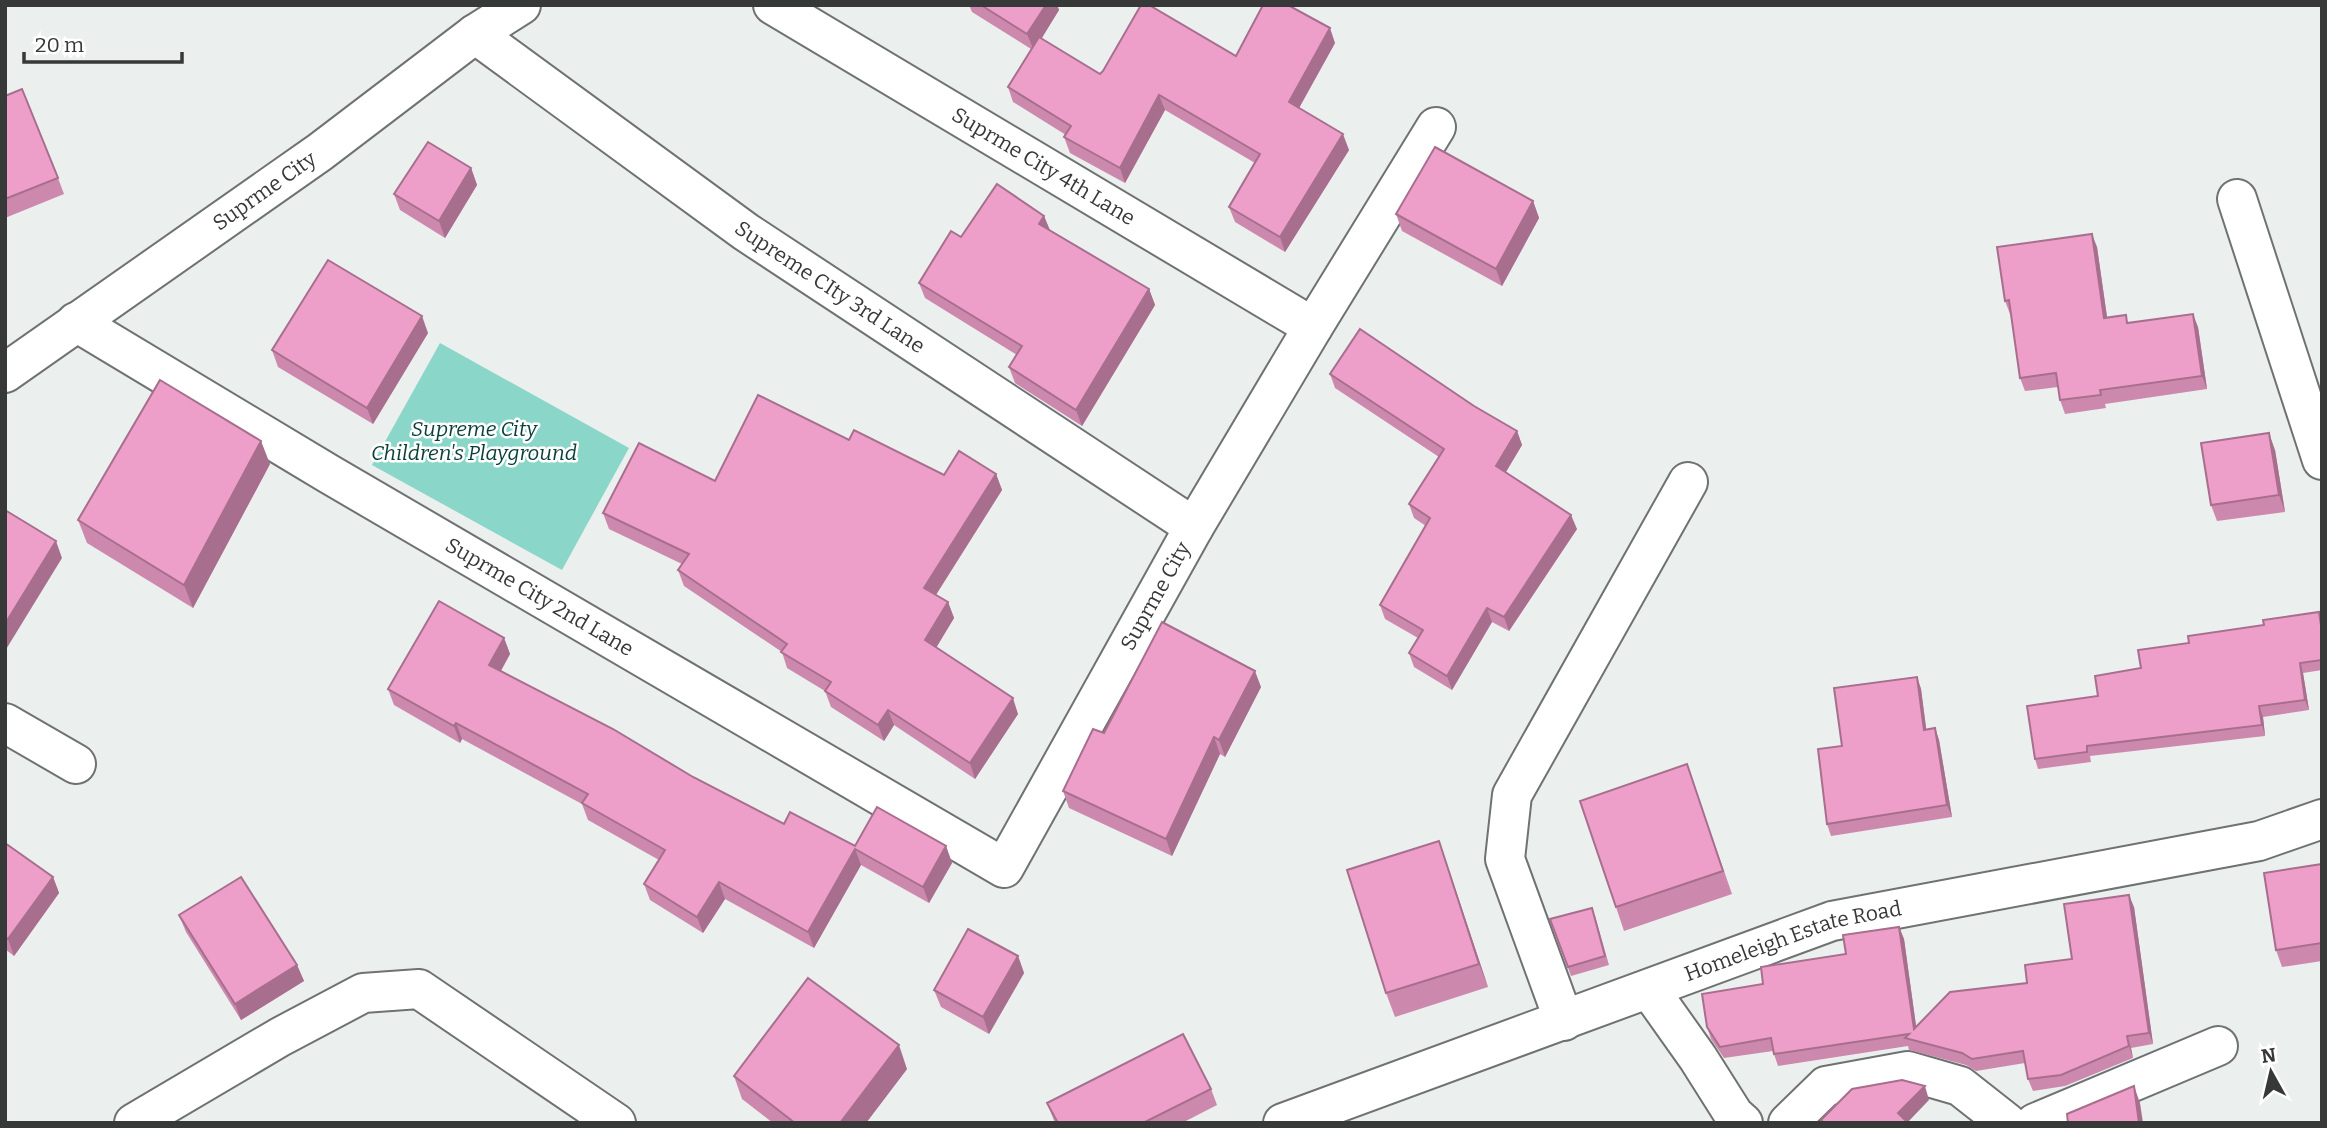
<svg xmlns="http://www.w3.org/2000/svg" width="2327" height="1128" font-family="Bitter,serif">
  <rect width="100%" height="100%" fill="#ebefee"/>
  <polygon fill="#8ad6c8" points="440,343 629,448 562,570 372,465"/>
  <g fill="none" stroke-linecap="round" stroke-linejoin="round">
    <g stroke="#6f7272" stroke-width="42">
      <g id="street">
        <path id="s1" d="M773 5 1313 327"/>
        <path id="s2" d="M475 34 746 232 1194 527"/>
        <polyline points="2237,199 2322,460"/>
        <path id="s3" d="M76 322 329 474 1004 868 1194 527 1313 327 1436 127"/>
        <path id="s4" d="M5 373 320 152 475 34 521 5"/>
        <polyline points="5,723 76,764"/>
        <polyline points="1649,989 1698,1058 1734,1115 1743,1123"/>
        <polyline points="1564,1021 1505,859 1512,795 1688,482"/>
        <polyline points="134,1123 280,1037 363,993 419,989 616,1123"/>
        <path id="s5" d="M1283 1123 1832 921 2259 841 2322 819"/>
        <polyline points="1788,1123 1826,1086 1908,1071 1960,1086 2007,1123"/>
        <polyline points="2035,1123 2218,1046"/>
      </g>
    </g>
    <use href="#street" stroke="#fff" stroke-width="38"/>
  </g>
  <g fill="#cd89ad">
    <polygon points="969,5 1057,5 1059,10 1041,38 1100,74 1335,43 1299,108 1349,150 1285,252 1235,222 1229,207 1255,163 1165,110 1125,183 1070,153 1064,137 1066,135 1013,102 1008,87 1031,49 972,12"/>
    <polygon points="5,96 58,178 64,194 5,218"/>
    <polygon points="471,168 477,185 445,238 400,210 394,194"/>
    <polygon points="1533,201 1539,218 1502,286 1402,231 1396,214"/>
    <polygon points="1044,216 1050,230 1149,289 1155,305 1082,426 1015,383 1009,367 1017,355 925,298 919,283 961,237"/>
    <polygon points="2097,247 2107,317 2129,323 2198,327 2207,389 2105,404 2106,408 2065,414 2060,400 2058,387 2025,391 2020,378 2011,314 2010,314 2005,301"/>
    <polygon points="428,333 373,424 278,367 272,350"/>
    <polygon points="1330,374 1474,406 1517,431 1522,445 1506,472 1577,529 1509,631 1492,622 1452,690 1414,667 1409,653 1418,638 1385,619 1380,605 1426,526 1414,518 1409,504 1439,457 1335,388"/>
    <polygon points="849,440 944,475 996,474 1002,490 936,595 948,602 954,618 936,648 1018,714 975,779 894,725 884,741 831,707 825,691 787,668 782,652 684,586 678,570 682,564 609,529 603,513 715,481"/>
    <polygon points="2275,450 2285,512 2217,521 2211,505"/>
    <polygon points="270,464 193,608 87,543 78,520"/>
    <polygon points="2322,620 2322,670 2303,673 2309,710 2263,717 2265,736 2090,756 2091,762 2038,769 2035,759 2098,696 2141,668 2189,643"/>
    <polygon points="504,638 510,654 501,671 693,777 784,824 855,846 946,846 952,863 929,903 861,865 814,948 725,899 703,933 650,900 644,884 659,860 588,820 582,804 462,739 460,743 394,705 388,689"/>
    <polygon points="1917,677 1921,689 1926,730 1935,728 1939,740 1952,817 1831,836 1827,824 1842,746"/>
    <polygon points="1261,687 1225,757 1220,754 1172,856 1069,808 1063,791 1104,733"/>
    <polygon points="1687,764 1732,894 1624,931 1616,907"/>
    <polygon points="1439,841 1488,987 1395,1017 1386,993"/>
    <polygon points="5,843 53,877 59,893 14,956 5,949"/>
    <polygon points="2322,864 2322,961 2282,967 2276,950"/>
    <polygon points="2134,907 2153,1044 2131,1048 2133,1058 2065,1086 2033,1091 2028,1079 2025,1063 1976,1071 1966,1065 1909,1050 1908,1046 1778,1066 1773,1051 1724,1058 1711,1039 1707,1027 1763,984 1846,954 1899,927 1904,939 1916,1026 2027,983 2072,959"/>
    <polygon points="179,915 297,965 304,981 241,1020 186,932"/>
    <polygon points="1595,916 1609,965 1571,976 1550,919"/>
    <polygon points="1018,956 1024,973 989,1034 941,1007 934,990"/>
    <polygon points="907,1069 866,1123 773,1123 742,1099 734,1076"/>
    <polygon points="1211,1089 1217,1105 1182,1123 1055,1123 1047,1103"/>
  </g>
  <g fill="#a76f8d">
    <polygon points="1046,5 1057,5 1059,10 1034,51 1027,34"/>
    <polygon points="1330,28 1335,43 1294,117 1289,102"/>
    <polygon points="1159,95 1165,110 1125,183 1120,168"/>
    <polygon points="1343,134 1349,150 1285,252 1280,237"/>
    <polygon points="471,168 477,185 445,238 439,221"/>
    <polygon points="1533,201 1539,218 1502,286 1496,269"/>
    <polygon points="1044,216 1050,231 1039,224"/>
    <polygon points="2092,234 2097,247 2109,331 2104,318"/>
    <polygon points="1149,289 1155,305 1082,426 1076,410"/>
    <polygon points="2193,314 2198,327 2207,389 2202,376"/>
    <polygon points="422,316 428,333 373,424 367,408"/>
    <polygon points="1517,431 1522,445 1501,480 1496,466"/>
    <polygon points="2269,433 2275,450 2285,512 2279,495"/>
    <polygon points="261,441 270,464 193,608 184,585"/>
    <polygon points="996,474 1002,490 930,604 924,588"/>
    <polygon points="1571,515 1577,529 1509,631 1504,617"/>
    <polygon points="56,541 62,558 5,651 5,624"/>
    <polygon points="948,602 954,618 931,656 925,640"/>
    <polygon points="1487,608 1492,622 1452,690 1447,676"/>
    <polygon points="504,638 510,654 495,681 489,665"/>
    <polygon points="2300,663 2303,673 2309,710 2305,700"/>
    <polygon points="1255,671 1261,687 1225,757 1219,740"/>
    <polygon points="1917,677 1921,689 1928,742 1924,730"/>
    <polygon points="1013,698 1018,714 975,779 970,763"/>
    <polygon points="2259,706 2263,717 2265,736 2262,725"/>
    <polygon points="888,710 894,725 884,741 878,725"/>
    <polygon points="456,723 462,739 460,743 454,726"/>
    <polygon points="1935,728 1939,740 1952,817 1947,805"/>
    <polygon points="1214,737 1220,754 1172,856 1166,839"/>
    <polygon points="1439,841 1447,864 1488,987 1479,964"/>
    <polygon points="946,846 952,863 929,903 923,887"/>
    <polygon points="855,849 861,865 814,948 808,932"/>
    <polygon points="53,877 59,893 14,956 8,939"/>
    <polygon points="719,882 725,899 703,933 697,917"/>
    <polygon points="2129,895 2134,907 2153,1044 2149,1033"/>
    <polygon points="1899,927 1904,939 1918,1040 1914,1029"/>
    <polygon points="1018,956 1024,973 989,1034 983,1017"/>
    <polygon points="297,965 304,981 241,1020 235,1004"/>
    <polygon points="2127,1036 2131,1048 2133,1058 2129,1046"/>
    <polygon points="899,1045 907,1069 866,1123 840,1123"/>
    <polygon points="1925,1086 1929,1100 1907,1123 1898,1113"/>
    <polygon points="2134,1086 2140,1103 2143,1123 2139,1123"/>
  </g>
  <g fill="#ee9fc9" stroke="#a76f8d" stroke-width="2">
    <polygon points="981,5 1046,5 1027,34"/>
    <polygon points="1141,5 1149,5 1236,56 1263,5 1288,5 1330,28 1289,102 1343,134 1280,237 1229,207 1260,154 1159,95 1120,168 1064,137 1071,126 1008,87 1039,37 1100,74 1103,71"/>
    <polygon points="22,89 58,178 5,199 5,96"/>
    <polygon points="428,142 471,168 439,221 394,194"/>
    <polygon points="1435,147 1533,201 1496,269 1396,214"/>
    <polygon points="997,184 1044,216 1039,224 1149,289 1076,410 1009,367 1022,346 919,283 951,231 961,237"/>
    <polygon points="2092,234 2104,318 2126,315 2127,323 2193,314 2202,376 2100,390 2101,395 2060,400 2056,373 2020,378 2009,300 2005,301 1997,247"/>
    <polygon points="328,260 422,316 367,408 272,350"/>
    <polygon points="1360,329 1474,406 1517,431 1496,466 1571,515 1504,617 1487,608 1447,676 1409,653 1423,630 1380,605 1430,518 1409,504 1444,449 1330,374"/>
    <polygon points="160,380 261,441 184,585 78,520"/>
    <polygon points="758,395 849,440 854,430 944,475 959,451 996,474 924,588 948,602 925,640 1013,698 970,763 888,710 878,725 825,691 831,682 781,652 787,644 678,570 689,554 603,513 639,443 715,481"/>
    <polygon points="2269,433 2279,495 2211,505 2201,443"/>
    <polygon points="5,510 56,541 5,624"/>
    <polygon points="439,601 504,638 489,665 613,729 693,777 784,824 790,812 855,846 877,807 946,846 923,887 855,849 808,932 719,882 697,917 644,884 665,850 582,803 588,794 456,723 454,726 388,689"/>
    <polygon points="2319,612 2322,632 2322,660 2300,663 2305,700 2259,706 2262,725 2087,746 2087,752 2035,759 2027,706 2098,696 2095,676 2141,668 2138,650 2189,643 2188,636 2264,625 2263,620"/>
    <polygon points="1162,622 1255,671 1219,740 1214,737 1166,839 1063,791 1093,729 1104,733"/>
    <polygon points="1917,677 1924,730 1935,728 1947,805 1827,824 1818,749 1842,746 1834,688"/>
    <polygon points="1687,764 1723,871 1616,907 1580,801"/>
    <polygon points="1439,841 1479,964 1386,993 1347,870"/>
    <polygon points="5,843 53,877 8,939 5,937"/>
    <polygon points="2322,864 2322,943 2276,950 2264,873"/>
    <polygon points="241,877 297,965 235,1004 179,915"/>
    <polygon points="2129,895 2149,1033 2127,1036 2129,1046 2061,1075 2028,1079 2023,1051 1972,1059 1962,1053 1905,1038 1909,1034 1774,1054 1771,1038 1720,1047 1707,1027 1702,994 1763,984 1761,967 1846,954 1843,935 1899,927 1914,1029 1950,992 2027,983 2025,965 2072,959 2064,904"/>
    <polygon points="1592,908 1605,956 1568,967 1550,919"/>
    <polygon points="968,929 1018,956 983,1017 934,990"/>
    <polygon points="808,978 899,1045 840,1123 795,1123 734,1076"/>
    <polygon points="1183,1034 1211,1089 1143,1123 1058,1123 1047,1103"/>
    <polygon points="1902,1080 1925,1086 1898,1113 1908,1123 1824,1123 1821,1120 1852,1089"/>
    <polygon points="2134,1086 2139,1123 2068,1123 2067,1114"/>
  </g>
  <g text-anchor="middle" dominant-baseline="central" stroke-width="5" stroke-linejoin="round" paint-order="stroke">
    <g font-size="21" fill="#373938" stroke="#fff">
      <text stroke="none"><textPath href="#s1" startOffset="315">Suprme City 4th Lane</textPath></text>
      <text stroke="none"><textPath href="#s4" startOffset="317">Suprme City</textPath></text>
      <text stroke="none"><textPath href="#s2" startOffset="436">Supreme CIty 3rd Lane</textPath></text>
      <text stroke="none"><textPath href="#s3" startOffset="539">Suprme City 2nd Lane</textPath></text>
      <text stroke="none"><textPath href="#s3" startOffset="1388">Suprme City</textPath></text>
      <text stroke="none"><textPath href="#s5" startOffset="542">Homeleigh Estate Road</textPath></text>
    </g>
    <g font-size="21" font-style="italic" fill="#093f38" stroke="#fff">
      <text x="474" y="429">Supreme City<tspan x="474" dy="24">Children's Playground</tspan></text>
    </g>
  </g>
  <rect width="2327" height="1128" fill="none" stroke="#373938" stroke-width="14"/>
  <g transform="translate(2271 1072) rotate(352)" stroke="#ffffff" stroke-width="5" paint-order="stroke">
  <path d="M0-5L12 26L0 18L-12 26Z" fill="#373938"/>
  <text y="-10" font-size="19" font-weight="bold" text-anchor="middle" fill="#373938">N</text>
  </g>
  <path d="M24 52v10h158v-10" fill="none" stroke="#373938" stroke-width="3.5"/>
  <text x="35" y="52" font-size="21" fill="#373938" stroke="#ffffff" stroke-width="5" paint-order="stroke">20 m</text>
</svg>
